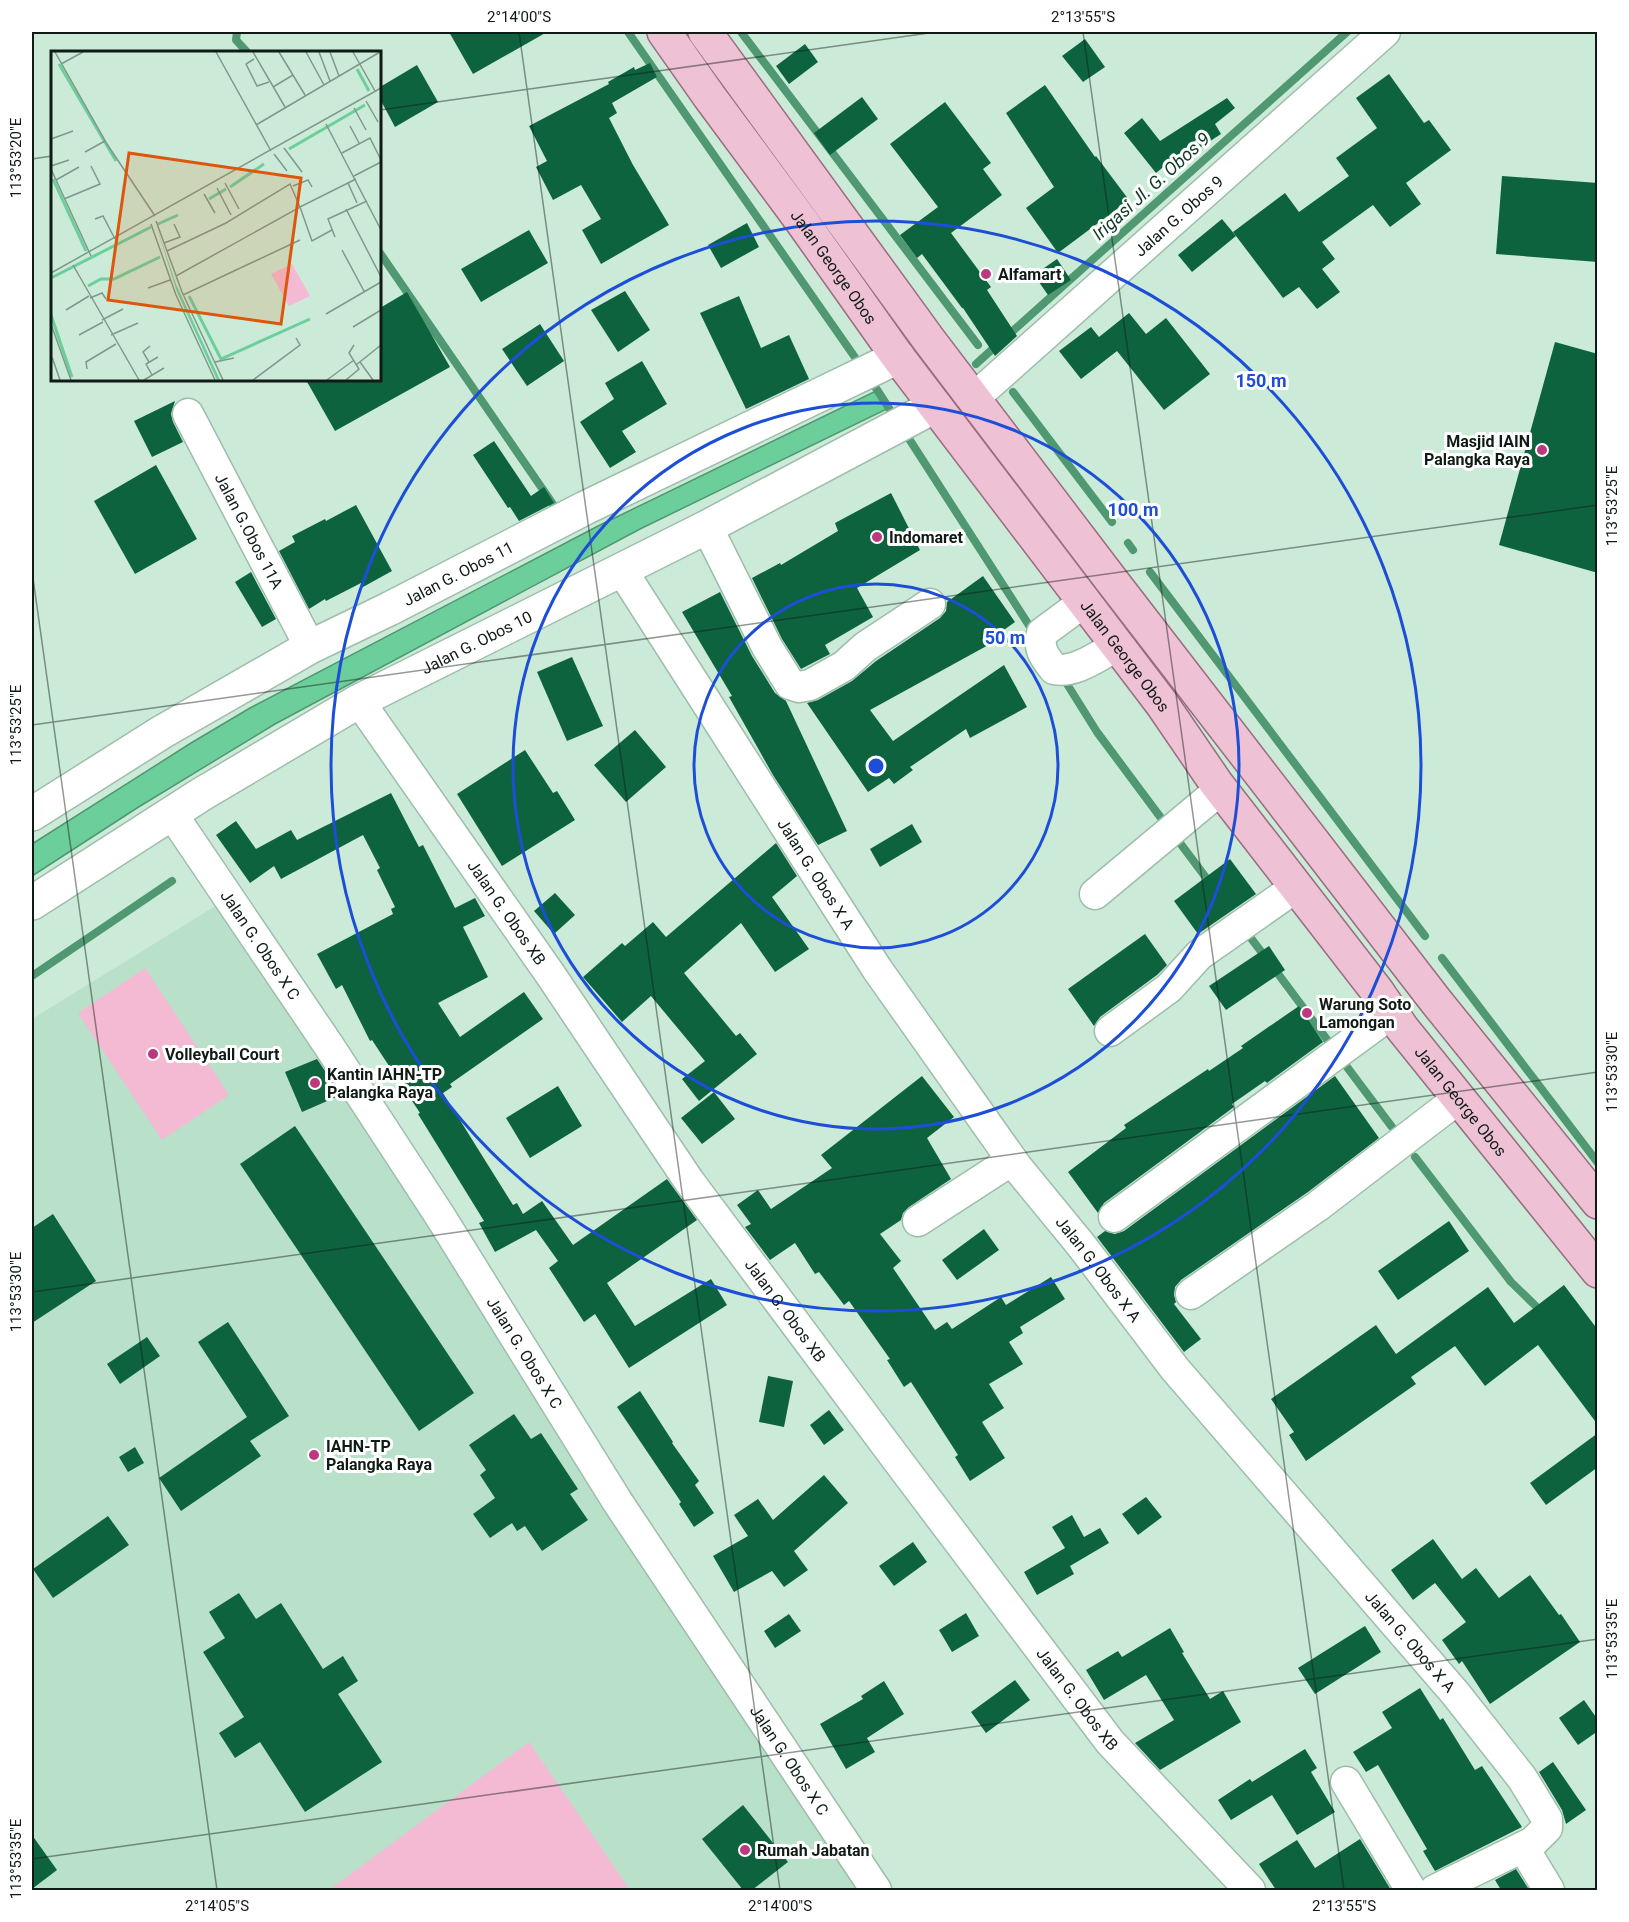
<svg xmlns="http://www.w3.org/2000/svg" width="1629" height="1922" font-family="Roboto,sans-serif">
  <rect width="100%" height="100%" fill="#cbebd8"/>
  <polygon fill="#b9e0c9" points="230,897 882,1890 32,1890 32,1019"/>
  <g fill="#f4bad3">
    <polygon points="145,968 229,1095 162,1140 78,1013"/>
    <polygon points="529,1742 630,1890 329,1890"/>
  </g>
  <polygon fill="#6bce9b" stroke="#4f9872" stroke-width="1.5" points="880,389 891,407 640,529 275,724 137,808 32,876 32,844 191,743 250,708 598,526"/>
  <g fill="none" stroke-linecap="round" stroke-linejoin="round">
    <g stroke="#4f9872" stroke-width="8">
      <polyline points="237,32 236,40 247,52"/>
      <polyline points="628,32 861,366"/>
      <polyline points="741,32 978,345"/>
      <polyline points="380,253 557,510"/>
      <polyline points="1006,337 1347,32"/>
      <polyline points="976,364 997,345"/>
      <polyline points="870,379 896,419"/>
      <polyline points="1013,392 1112,522"/>
      <polyline points="904,431 1034,633"/>
      <polyline points="1128,543 1133,550"/>
      <polyline points="1150,572 1425,936"/>
      <polyline points="1062,676 1097,732 1167,826"/>
      <polyline points="1174,835 1210,883"/>
      <polyline points="1244,929 1266,958"/>
      <polyline points="1442,958 1598,1163"/>
      <polyline points="1273,967 1334,1049"/>
      <polyline points="32,976 172,881"/>
      <polyline points="1341,1059 1392,1127"/>
      <polyline points="1415,1157 1511,1282 1543,1313"/>
    </g>
  </g>
  <g fill="#0e633f">
    <polygon points="449,32 547,32 473,74"/>
    <polygon points="1085,39 1105,67 1083,82 1062,56"/>
    <polygon points="805,44 818,62 789,84 776,66"/>
    <polygon points="650,63 657,77 612,103 617,113 609,118 633,165 669,225 601,264 582,230 601,219 581,185 553,200 536,167 547,161 529,126 609,84 608,82 634,67 635,70"/>
    <polygon points="417,65 438,102 395,127 380,99 380,87"/>
    <polygon points="1389,74 1424,123 1429,120 1451,150 1406,183 1421,204 1390,227 1373,205 1322,242 1335,259 1322,269 1340,292 1317,309 1299,287 1283,298 1233,232 1285,193 1299,212 1349,176 1336,158 1377,128 1356,98"/>
    <polygon points="1045,85 1095,157 1096,156 1129,200 1058,253 1026,208 1054,187 1006,113"/>
    <polygon points="862,97 878,119 830,155 814,133"/>
    <polygon points="1227,98 1235,108 1215,124 1221,134 1201,147 1196,140 1156,173 1124,133 1142,118 1160,141"/>
    <polygon points="945,102 991,163 983,169 1002,195 951,233 991,287 987,290 1017,336 995,356 963,308 962,308 922,254 917,258 900,235 938,207 890,144"/>
    <polygon points="1502,176 1598,183 1598,262 1496,254"/>
    <polygon points="1222,219 1236,236 1192,272 1178,255"/>
    <polygon points="747,223 759,247 721,268 708,245"/>
    <polygon points="529,230 548,263 481,302 461,269"/>
    <polygon points="1057,259 1071,280 1048,295 1034,275"/>
    <polygon points="625,291 650,330 618,352 591,310"/>
    <polygon points="407,292 450,367 335,431 306,380 380,380 380,308"/>
    <polygon points="739,296 761,348 789,335 809,379 746,409 700,313"/>
    <polygon points="1129,313 1146,334 1166,318 1210,374 1164,410 1117,351 1081,379 1059,351 1091,327 1099,337"/>
    <polygon points="540,324 564,361 527,386 502,349"/>
    <polygon points="1555,342 1598,354 1598,573 1499,545"/>
    <polygon points="642,361 667,404 622,431 636,452 610,468 580,422 614,399 605,383"/>
    <polygon points="175,401 171,414 173,422 183,442 152,457 134,421"/>
    <polygon points="494,441 531,496 544,487 554,503 519,521 510,507 508,508 473,455"/>
    <polygon points="156,465 197,539 135,574 94,501"/>
    <polygon points="891,493 920,550 857,588 873,617 825,645 830,654 801,669 782,639 752,578 780,563 781,565 838,531 835,523"/>
    <polygon points="356,505 392,571 363,587 361,583 326,601 325,599 309,609 279,551 295,542 292,536 325,519 326,521"/>
    <polygon points="251,572 276,619 262,627 235,582"/>
    <polygon points="983,576 1015,622 990,640 992,643 870,710 893,741 1004,665 1027,707 970,738 966,729 910,767 913,770 894,784 889,778 868,792 807,703 818,700 852,681 876,661 940,618 946,611 947,602"/>
    <polygon points="720,592 752,656 775,693 786,701 847,831 818,845 773,775 729,697 732,696 682,612"/>
    <polygon points="572,657 603,726 567,741 537,672"/>
    <polygon points="635,730 666,767 626,802 594,765"/>
    <polygon points="525,750 553,793 557,791 575,820 502,866 457,794"/>
    <polygon points="391,793 419,847 423,845 455,908 475,898 485,916 463,927 488,977 438,1003 460,1037 524,992 543,1019 450,1084 452,1087 443,1093 513,1205 517,1203 523,1214 542,1201 573,1245 667,1179 697,1220 607,1283 635,1326 711,1279 727,1305 629,1368 595,1314 584,1322 549,1268 558,1261 536,1230 495,1252 479,1223 484,1221 418,1114 420,1113 372,1040 370,1041 342,985 336,989 317,954 393,914 391,909 395,907 377,870 380,868 363,835 281,879 274,866 250,883 216,835 236,821 256,849 291,830 297,840"/>
    <polygon points="912,824 922,842 880,867 870,849"/>
    <polygon points="776,843 797,876 772,897 809,949 775,972 741,923 684,973 736,1036 740,1033 757,1054 699,1101 682,1079 705,1061 651,996 622,1022 583,977 622,943 625,946 653,922 666,937"/>
    <polygon points="1230,859 1256,894 1198,934 1174,901"/>
    <polygon points="555,893 575,915 554,934 534,911"/>
    <polygon points="1145,934 1167,965 1157,975 1100,1017 1094,1026 1068,989"/>
    <polygon points="1269,946 1285,970 1226,1010 1209,986"/>
    <polygon points="1299,1006 1323,1042 1267,1083 1265,1081 1232,1104 1234,1107 1104,1203 1098,1213 1068,1172 1126,1128 1124,1125 1208,1069 1209,1071 1243,1048 1241,1046"/>
    <polygon points="317,1059 341,1095 302,1112 285,1072"/>
    <polygon points="922,1076 954,1117 927,1138 951,1179 909,1207 903,1213 901,1220 880,1234 901,1261 893,1268 935,1330 947,1322 952,1329 1001,1297 1006,1305 1051,1277 1065,1299 1020,1327 1023,1333 1009,1342 1023,1364 989,1384 1004,1408 982,1422 1005,1458 970,1481 955,1457 958,1455 911,1382 904,1387 887,1360 890,1359 849,1301 844,1305 819,1272 815,1274 795,1243 770,1260 745,1227 751,1224 737,1205 758,1190 771,1209 832,1168 821,1155"/>
    <polygon points="1335,1076 1379,1138 1308,1192 1181,1280 1175,1287 1174,1295 1176,1302 1174,1304 1201,1339 1184,1352 1097,1237 1105,1231 1115,1234 1124,1231"/>
    <polygon points="558,1086 582,1126 530,1158 506,1118"/>
    <polygon points="714,1092 735,1119 702,1144 681,1118"/>
    <polygon points="295,1126 474,1393 419,1431 240,1164"/>
    <polygon points="53,1214 96,1281 32,1323 32,1228"/>
    <polygon points="1449,1221 1469,1251 1398,1300 1378,1271"/>
    <polygon points="984,1229 999,1250 957,1280 942,1260"/>
    <polygon points="1564,1285 1598,1330 1598,1425 1538,1345 1485,1386 1455,1346 1411,1377 1416,1384 1306,1461 1289,1435 1294,1432 1271,1399 1376,1325 1396,1354 1488,1287 1514,1323"/>
    <polygon points="228,1322 289,1416 250,1441 261,1456 181,1511 159,1478 247,1417 198,1342"/>
    <polygon points="147,1337 160,1356 120,1384 107,1364"/>
    <polygon points="768,1376 793,1381 784,1427 759,1422"/>
    <polygon points="640,1391 673,1442 672,1443 699,1481 695,1485 714,1513 694,1527 679,1504 681,1502 617,1407"/>
    <polygon points="829,1410 844,1430 824,1445 810,1425"/>
    <polygon points="514,1414 531,1439 541,1433 578,1489 570,1494 588,1520 542,1551 525,1526 517,1531 512,1523 490,1538 473,1514 495,1498 480,1475 486,1470 469,1445"/>
    <polygon points="1598,1433 1598,1467 1546,1505 1530,1483"/>
    <polygon points="135,1447 144,1463 128,1472 119,1457"/>
    <polygon points="824,1475 848,1503 794,1551 808,1570 784,1587 772,1571 734,1592 713,1556 748,1536 734,1515 758,1499 773,1520"/>
    <polygon points="1146,1497 1162,1517 1138,1535 1122,1514"/>
    <polygon points="1072,1515 1084,1537 1100,1528 1109,1543 1070,1566 1074,1574 1037,1595 1024,1572 1065,1548 1052,1527"/>
    <polygon points="108,1516 129,1545 53,1598 33,1569"/>
    <polygon points="1433,1539 1462,1579 1476,1568 1499,1598 1530,1575 1559,1615 1561,1614 1580,1642 1490,1704 1462,1661 1459,1664 1442,1640 1466,1622 1435,1583 1413,1600 1391,1570"/>
    <polygon points="913,1542 927,1562 894,1586 879,1566"/>
    <polygon points="239,1593 256,1619 281,1603 323,1669 343,1656 358,1681 338,1694 382,1762 305,1812 260,1742 235,1758 219,1733 244,1717 203,1652 225,1638 209,1612"/>
    <polygon points="966,1613 979,1636 952,1652 939,1630"/>
    <polygon points="789,1614 801,1631 775,1648 764,1631"/>
    <polygon points="1365,1626 1381,1652 1315,1694 1298,1668"/>
    <polygon points="1170,1628 1184,1652 1182,1653 1210,1699 1223,1691 1241,1722 1160,1770 1135,1743 1174,1720 1146,1675 1104,1700 1086,1670 1118,1651 1122,1657"/>
    <polygon points="1015,1680 1030,1700 986,1733 971,1712"/>
    <polygon points="884,1681 904,1714 867,1738 875,1752 846,1769 820,1724 863,1699 861,1696"/>
    <polygon points="1420,1688 1440,1720 1443,1718 1475,1770 1482,1766 1522,1827 1435,1871 1423,1851 1427,1849 1378,1765 1366,1772 1353,1752 1392,1728 1382,1712"/>
    <polygon points="1584,1700 1598,1720 1598,1731 1578,1745 1559,1718"/>
    <polygon points="1305,1749 1317,1768 1311,1772 1335,1812 1297,1835 1272,1795 1231,1820 1218,1800 1250,1779 1252,1782"/>
    <polygon points="1553,1762 1586,1810 1566,1824 1562,1810 1539,1772"/>
    <polygon points="743,1805 788,1862 752,1890 743,1890 702,1839"/>
    <polygon points="32,1835 57,1870 32,1889"/>
    <polygon points="1360,1839 1391,1890 1276,1890 1259,1864 1297,1840 1315,1868"/>
    <polygon points="1516,1869 1528,1888 1524,1890 1501,1890 1495,1880"/>
  </g>
  <g fill="none" stroke-linecap="round" stroke-linejoin="round">
    <g stroke="#9ebdab" stroke-width="33">
      <g id="minor">
        <path id="s1" d="M974 398 1385 32"/>
        <path id="s2" d="M188 414 310 647"/>
        <polyline points="707,527 767,647 790,684 799,687 810,685 844,666 865,647 930,604"/>
        <path id="s3" d="M621 569 877 969 1017 1167 1081 1245 1175 1369 1455 1693 1522 1778 1547 1819V1828L1533 1842 1435 1890"/>
        <path d="M1084 602 1042 633C1038 650 1044 656 1054 669 1075 674 1099 655 1117 646"/>
        <path id="s4" d="M359 701 550 974 689 1181 901 1465 1110 1742 1250 1890"/>
        <path id="s5" d="M172 814 329 1046 440 1216 617 1501 876 1890"/>
        <polyline points="1095,894 1221,789"/>
        <polyline points="1110,1031 1169,988 1199,955 1296,887"/>
        <polyline points="1114,1217 1392,1013"/>
        <polyline points="918,1221 1012,1160"/>
        <polyline points="1191,1294 1318,1206 1459,1098"/>
        <polyline points="1346,1782 1411,1890"/>
        <polyline points="1523,1847 1549,1890"/>
      </g>
    </g>
    <g stroke="#9ebdab" stroke-width="36">
      <g id="tertiary">
        <path id="s6" d="M32 814 162 732 310 647 389 609 585 508 898 357"/>
        <path id="s7" d="M32 903 202 794 359 701 707 527 935 406"/>
      </g>
    </g>
    <g stroke="#996c7f" stroke-width="36">
      <g id="primary">
        <path id="s8" d="M664 32 709 96 803 223 898 357 1162 704 1216 783 1377 991 1402 1028 1598 1271"/>
        <polyline points="705,32 929,340 1112,581 1435,1000 1598,1202"/>
      </g>
    </g>
    <use href="#minor" stroke="#fff" stroke-width="30"/>
    <use href="#tertiary" stroke="#fff" stroke-width="33"/>
    <use href="#primary" stroke="#efc1d5" stroke-width="33"/>
  </g>
  <path fill="none" stroke="#0f1b14" stroke-width="1.5" stroke-opacity="0.45" d="M519 32 780 1890M1083 32 1344 1890M380 110 936 32M32 159 52 156M32 571 217 1890M32 725 1598 505M32 1292 1598 1072M32 1859 1598 1639"/>
  <g fill="none" stroke="#1d4ed8" stroke-width="3">
    <circle cx="876" cy="766" r="182"/>
    <circle cx="876" cy="766" r="363"/>
    <circle cx="876" cy="766" r="545"/>
  </g>
  <g fill="#bc397f" stroke="#fff" stroke-width="2">
    <circle cx="986" cy="274" r="6"/>
    <circle cx="1542" cy="450" r="6"/>
    <circle cx="877" cy="537" r="6"/>
    <circle cx="1307" cy="1013" r="6"/>
    <circle cx="153" cy="1054" r="6"/>
    <circle cx="315" cy="1083" r="6"/>
    <circle cx="314" cy="1455" r="6"/>
    <circle cx="745" cy="1850" r="6"/>
  </g>
  <g text-anchor="middle" dominant-baseline="central" stroke-width="6" stroke-linejoin="round" paint-order="stroke">
    <g font-size="16" fill="#0f1b14" stroke="#fff">
      <text stroke="none"><textPath href="#s1" startOffset="274">Jalan G. Obos 9</textPath></text>
      <text stroke="none"><textPath href="#s8" startOffset="290">Jalan George Obos</textPath></text>
      <text stroke="none"><textPath href="#s2" startOffset="132">Jalan G.Obos 11A</textPath></text>
      <text stroke="none"><textPath href="#s6" startOffset="490">Jalan G. Obos 11</textPath></text>
      <text stroke="none"><textPath href="#s7" startOffset="516">Jalan G. Obos 10</textPath></text>
      <text stroke="none"><textPath href="#s8" startOffset="776">Jalan George Obos</textPath></text>
      <text stroke="none"><textPath href="#s3" startOffset="362">Jalan G. Obos X A</textPath></text>
      <text stroke="none"><textPath href="#s4" startOffset="258">Jalan G. Obos XB</textPath></text>
      <text stroke="none"><textPath href="#s5" startOffset="158">Jalan G. Obos X C</textPath></text>
      <text stroke="none"><textPath href="#s8" startOffset="1334">Jalan George Obos</textPath></text>
      <text stroke="none"><textPath href="#s3" startOffset="848">Jalan G. Obos X A</textPath></text>
      <text stroke="none"><textPath href="#s4" startOffset="744">Jalan G. Obos XB</textPath></text>
      <text stroke="none"><textPath href="#s5" startOffset="644">Jalan G. Obos X C</textPath></text>
      <text stroke="none"><textPath href="#s3" startOffset="1334">Jalan G. Obos X A</textPath></text>
      <text stroke="none"><textPath href="#s4" startOffset="1230">Jalan G. Obos XB</textPath></text>
      <text stroke="none"><textPath href="#s5" startOffset="1130">Jalan G. Obos X C</textPath></text>
    </g>
    <g font-size="16" font-weight="bold" fill="#0f1b14" stroke="#fff" text-anchor="start">
      <text x="998" y="274">Alfamart</text>
      <text x="1530" y="441" text-anchor="end">Masjid IAIN<tspan x="1530" dy="18">Palangka Raya</tspan></text>
      <text x="889" y="537">Indomaret</text>
      <text x="1319" y="1004">Warung Soto<tspan x="1319" dy="18">Lamongan</tspan></text>
      <text x="165" y="1054">Volleyball Court</text>
      <text x="327" y="1074">Kantin IAHN-TP<tspan x="327" dy="18">Palangka Raya</tspan></text>
      <text x="326" y="1446">IAHN-TP<tspan x="326" dy="18">Palangka Raya</tspan></text>
      <text x="757" y="1850">Rumah Jabatan</text>
    </g>
    <g font-size="18" font-style="italic" fill="#0f3a26" stroke="#fff">
      <text transform="translate(1151 186) rotate(-42)">Irigasi Jl. G. Obos 9</text>
    </g>
  </g>
  <g transform="translate(51 51)">
    <rect width="330" height="330" fill="#cbebd8"/>
    <path d="M241 213 259 245 238 255 220 223Z" fill="#f4bad3"/>
    <path d="M105 174 125 233 169 329H166L126 241Z" fill="#6bce9b"/>
    <path fill="none" stroke="#6bce9b" stroke-width="3" d="M8 13 65 110M306 18 318 40M238 98 314 54M2 128 35 200M179 136 213 113M158 148 175 138M107 173 127 164M0 227 100 176M37 235 50 228H63L109 206M138 245 170 308 259 268M0 264 21 326"/>
    <path fill="none" stroke="#80988a" stroke-width="1.5" d="M4 1 56 93 104 165M165 1 220 100M202 1 234 56M228 1 254 44M255 1 273 34M268 1 279 30M279 1 288 25M302 1 324 40M203 8 195 13 206 35 218 31M10 13 32 1M222 36 242 24M315 50 327 71M303 57 315 79M275 73 330 179M205 74 329 1M299 75 308 92M0 88 22 80M233 97 251 121M34 101 54 90M291 102 319 87 330 109M223 103 236 120M0 115 18 109M0 118 40 205M303 125 330 111M5 129 28 116M174 132 188 158M297 132 306 152M242 135 257 129 261 136M166 137 180 164M153 143 164 162M13 148 49 133 40 115M295 158 330 226M44 168 52 165 64 188M105 170 131 241 172 329M100 173 125 244 164 329M284 186 277 168 316 150M113 192 129 186 123 173M291 199 313 240M116 200 175 172 239 133 249 156 305 128M22 214 88 329M0 222 330 37M125 225 249 156 261 190 281 179M97 237 119 229M132 244 249 189M39 247 51 242 55 248M15 259 38 245M275 263 330 231M51 269 72 258M0 273 20 329M302 276 330 259M28 284 52 271M60 284 87 272M1 306 9 329M98 311 92 301 99 295M164 311 183 307M309 311 322 329M305 314 330 294M36 318 35 311 65 293M101 324 95 313 107 306M93 329 113 317M202 329 249 294 245 287M276 329 303 309M295 329 308 318 298 302 303 294"/>
    <path fill="#dd560c" fill-opacity="0.15" stroke="#dd560c" stroke-width="3" d="M78 102 250 127 230 273 57 249Z"/>
    <rect width="330" height="330" fill="none" stroke="#0f1b14" stroke-width="3"/>
  </g>
  <circle cx="876" cy="766" r="9" fill="#1d4ed8" stroke="#fff" stroke-width="3"/>
  <g font-size="18" text-anchor="middle" font-weight="bold" fill="#1d4ed8" stroke="#fff" stroke-width="6" stroke-linejoin="round" paint-order="stroke">
    <text x="1261" y="387">150 m</text>
    <text x="1133" y="516">100 m</text>
    <text x="1005" y="644">50 m</text>
  </g>
  <rect width="1629" height="1922" fill="none" stroke="#ffffff" stroke-width="66"/>
  <rect x="33" y="33" width="1563" height="1856" fill="none" stroke="#0f1b14" stroke-width="2"/>
  <g font-size="15" text-anchor="middle" fill="#0f1b14">
    <text x="519" y="22">2°14'00"S</text>
    <text x="1083" y="22">2°13'55"S</text>
    <text transform="translate(16 158) rotate(-90)" y="5">113°53'20"E</text>
    <text transform="translate(1612 506) rotate(-90)" y="5">113°53'25"E</text>
    <text transform="translate(16 725) rotate(-90)" y="5">113°53'25"E</text>
    <text transform="translate(1612 1072) rotate(-90)" y="5">113°53'30"E</text>
    <text transform="translate(16 1292) rotate(-90)" y="5">113°53'30"E</text>
    <text transform="translate(1612 1639) rotate(-90)" y="5">113°53'35"E</text>
    <text transform="translate(16 1859) rotate(-90)" y="5">113°53'35"E</text>
    <text x="217" y="1911">2°14'05"S</text>
    <text x="780" y="1911">2°14'00"S</text>
    <text x="1344" y="1911">2°13'55"S</text>
  </g>
</svg>
